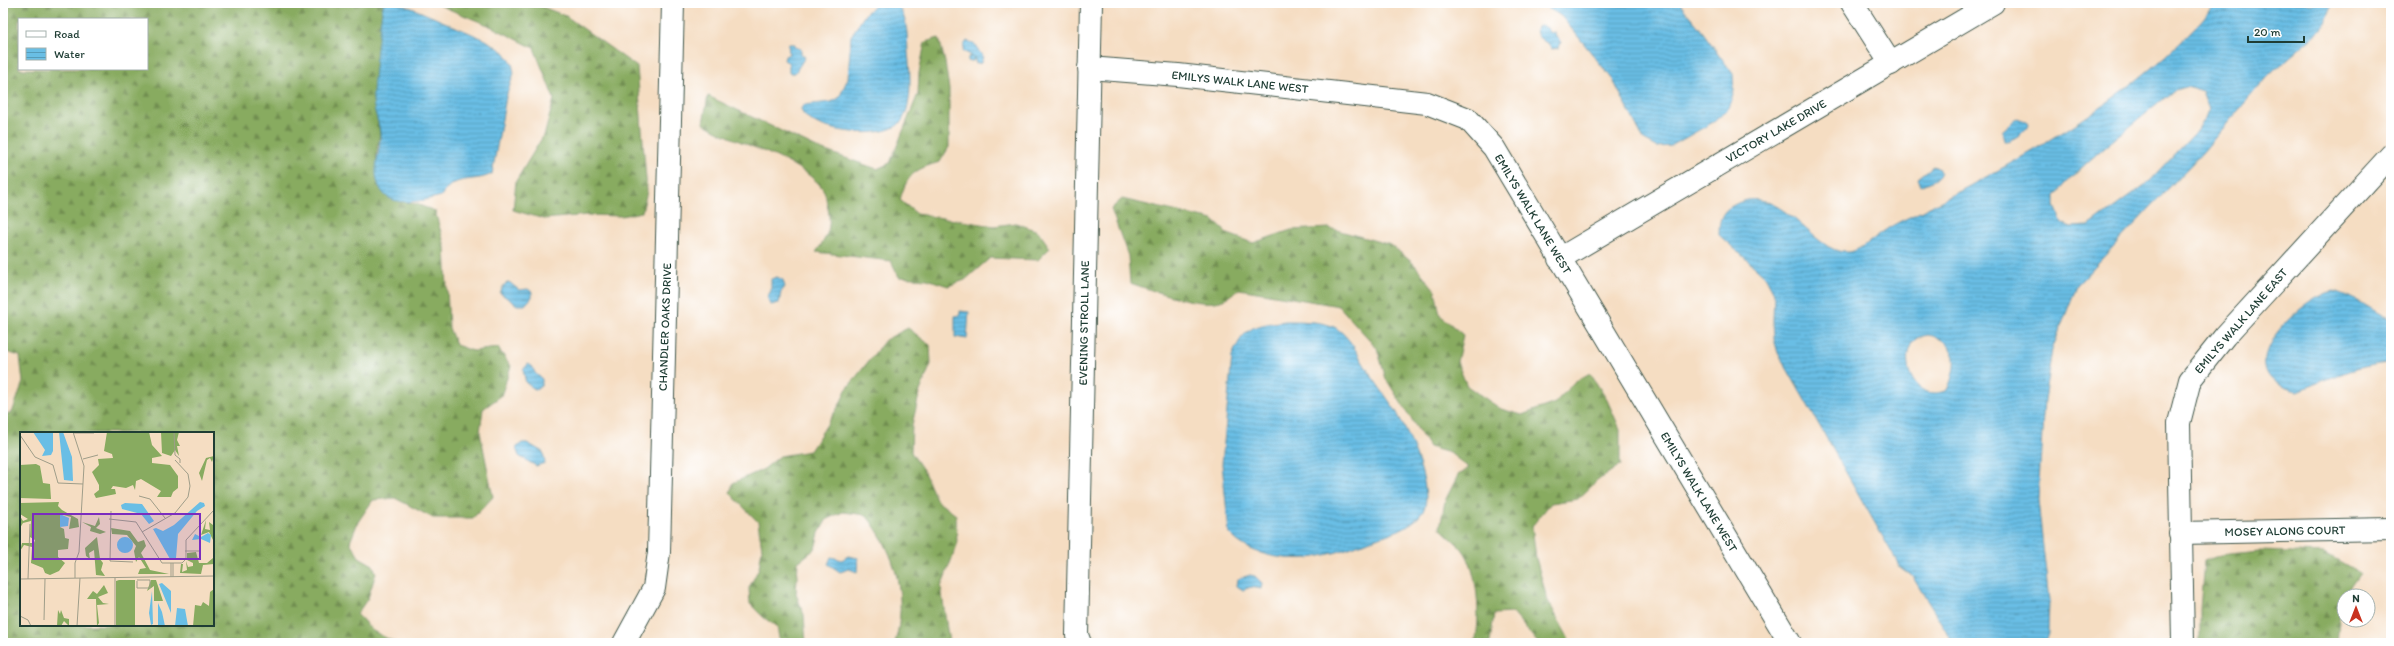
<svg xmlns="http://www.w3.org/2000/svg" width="2394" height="646" font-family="Itim,sans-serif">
  <defs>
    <pattern id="forest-firs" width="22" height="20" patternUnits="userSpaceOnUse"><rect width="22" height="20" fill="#88ab60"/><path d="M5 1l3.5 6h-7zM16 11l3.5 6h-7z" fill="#6f8c50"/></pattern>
    <pattern id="water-rules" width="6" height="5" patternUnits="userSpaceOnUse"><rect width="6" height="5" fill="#69bee5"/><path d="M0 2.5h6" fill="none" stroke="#569cba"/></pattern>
  </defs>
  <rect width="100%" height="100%" fill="#fff"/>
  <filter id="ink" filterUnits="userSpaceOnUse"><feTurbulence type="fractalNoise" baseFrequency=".025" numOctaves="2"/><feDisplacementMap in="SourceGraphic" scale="8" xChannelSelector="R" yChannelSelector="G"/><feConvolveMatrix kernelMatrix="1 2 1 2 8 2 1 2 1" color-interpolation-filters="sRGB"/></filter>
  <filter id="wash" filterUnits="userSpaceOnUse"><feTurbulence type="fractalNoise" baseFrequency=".012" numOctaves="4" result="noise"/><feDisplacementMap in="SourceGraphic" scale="16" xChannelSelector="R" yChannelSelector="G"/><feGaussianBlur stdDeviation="0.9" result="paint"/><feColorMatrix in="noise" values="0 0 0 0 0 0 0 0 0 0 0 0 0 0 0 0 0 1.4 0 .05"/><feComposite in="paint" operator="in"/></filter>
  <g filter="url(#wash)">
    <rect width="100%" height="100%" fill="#f5ddc2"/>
    <g fill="url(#forest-firs)" stroke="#54744a" fill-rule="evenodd">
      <path d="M3 3H383L373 99 380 133 376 157 395 200 416 204 435 211 445 247 449 328 456 345 473 351 498 348 511 366 501 396 483 409 480 432 493 497 473 518H433L395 498 373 500 358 522 350 542 359 557 373 565 376 573 368 598 357 614 373 631 396 643H3V414L12 413 23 382 20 356 3 351ZM19 19H147V69H19ZM21 433H213V625H21Z"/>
      <polygon points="434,3 532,3 566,16 637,67 647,191 642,212 621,216 588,215 544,219 513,210 516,181 545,133 554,99 544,73 534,48 490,26"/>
      <path d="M939 38 945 62 949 89V147L940 162C915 169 907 174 900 200L917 214 994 226 1016 223 1038 231 1050 248 1038 260 990 258 965 280 948 286 927 279 899 277 891 261 816 252C829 235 832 225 827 204 826 200 826 193 823 189 802 159 734 144 703 123L708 96 817 148 877 169 890 163 918 94 919 73 925 42Z"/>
      <path d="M1122 199 1213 220 1228 234 1253 243 1291 230 1329 228 1391 245 1414 264 1435 290 1440 315 1463 335 1457 362 1467 386 1501 409 1522 415 1555 403 1574 382 1590 373 1607 400 1620 429V465L1597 481 1578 499 1551 503 1532 526 1536 558 1547 599 1571 643H1538L1513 613 1494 614 1490 643H1475C1481 619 1478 570 1463 550 1456 542 1447 535 1440 528L1445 501 1458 475 1469 468 1450 453 1429 447 1386 379 1377 348 1339 306 1239 289C1234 292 1229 297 1223 300 1203 309 1151 290 1130 283L1128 256 1111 209Z"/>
      <path d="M908 328 930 345 931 364 920 391 912 425 911 452 923 470 937 501 956 515 957 545 941 587 949 643H895C908 596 896 553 866 515L843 512 827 519 819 533 815 549 798 562 796 594 804 615 806 643H780L777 627 763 617 750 604 749 588 759 568 762 549 758 522 730 493 733 483 764 469 780 456 810 451 840 404 846 390 885 340Z"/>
      <polygon points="2258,551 2325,553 2360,573 2341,600 2337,643 2200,643 2200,609 2204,561 2221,555"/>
    </g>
    <g fill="url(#water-rules)" stroke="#447e8c" fill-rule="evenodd">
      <path d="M384 3H395L412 8 486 40 504 52 512 63 514 73 506 97 492 174C471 184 455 173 441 196 426 200 395 208 383 193 368 173 382 153 380 132 379 121 373 110 373 99 372 90 381 8 384 3Z"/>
      <path d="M883 3 896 4C908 16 907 36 908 52 910 72 913 101 903 119 891 144 802 131 801 108L804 105 831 102 839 98 848 78 851 36 866 13 876 5Z"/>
      <polygon points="1540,3 1679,3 1702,31 1733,74 1734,91 1729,108 1715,121 1671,146 1657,147 1644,140 1613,80 1585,45 1561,16"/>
      <path d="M2217 3H2333L2323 28 2266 78 2202 153 2077 285 2052 350 2044 400 2038 500 2049 601 2048 633 2044 643H1951L1950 637 1912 576 1900 567 1778 353 1774 339 1773 320 1774 293 1765 276 1719 235C1719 223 1720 212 1732 206 1784 175 1817 267 1856 250 1866 246 1875 237 1884 231 1895 223 1908 218 1920 212 2029 155 2136 98 2217 3ZM2186 87 2202 91 2209 110 2206 118 2194 134 2150 181 2089 226 2071 227 2062 223 2055 206V196C2089 155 2133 126 2173 91ZM1928 335C1960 340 1958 366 1947 390 1911 406 1897 353 1916 339 1919 336 1924 336 1928 335Z"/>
      <path d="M1542 25 1547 28 1551 33 1555 32 1556 37 1561 42 1559 48 1552 49 1548 43C1541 41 1534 34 1537 27Z"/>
      <polygon points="967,41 977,46 978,50 983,57 981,63 976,64 974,57 973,61 968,62 968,57 972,56 963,51 964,45"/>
      <polygon points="788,44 795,44 795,47 801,49 801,54 805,57 795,73 789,73 789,63 784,60 785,56 789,54"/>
      <path d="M2017 118 2026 121 2028 125C2026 132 2011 142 2004 141L2002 131Z"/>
      <polygon points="1933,166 1938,168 1941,174 1936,179 1921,186 1918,178"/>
      <polygon points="777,277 783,280 785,287 781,292 779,303 771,305 767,297 771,291 771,279"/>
      <polygon points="509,282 519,290 528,289 532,292 532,297 525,305 517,305 500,293 504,285"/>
      <path d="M2333 291C2355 296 2371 310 2391 320V363C2363 363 2323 381 2297 391 2223 375 2294 302 2333 291Z"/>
      <polygon points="960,311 969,312 967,339 955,337 955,316 960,315"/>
      <path d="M1285 321C1299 321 1325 321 1336 328 1350 337 1357 353 1365 366 1375 382 1386 396 1396 411 1407 431 1435 490 1423 511 1413 528 1388 534 1371 540 1356 545 1341 552 1325 555 1295 563 1250 558 1229 533L1222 464 1232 356C1245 325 1254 326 1285 321Z"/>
      <polygon points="528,364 532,366 535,373 542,379 542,385 536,390 526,383 523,370"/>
      <polygon points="522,443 527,443 543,452 545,463 536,466 519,456 516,448"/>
      <polygon points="848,556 858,558 857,572 849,569 840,572 828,564 831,557 842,560"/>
      <polygon points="1250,575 1255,576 1262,583 1261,589 1251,587 1243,590 1237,586 1238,579"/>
    </g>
  </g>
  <g filter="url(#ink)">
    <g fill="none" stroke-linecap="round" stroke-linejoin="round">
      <g stroke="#3f5549" stroke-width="24">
        <g id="minor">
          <polyline points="1852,3 1891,64"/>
          <polyline points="1089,68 1178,75 1427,103 1468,119 1494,148 1790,643"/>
          <polyline points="1559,259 1993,3"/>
          <polyline points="2180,533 2391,529"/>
          <polyline points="624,643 654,588 659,552 673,3"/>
          <polyline points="1080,643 1077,635 1091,3"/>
          <polyline points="2183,643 2179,423 2190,380 2225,336 2391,155"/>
        </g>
      </g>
      <use href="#minor" stroke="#fff" stroke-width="22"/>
    </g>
  </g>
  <g text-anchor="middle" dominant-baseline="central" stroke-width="3" stroke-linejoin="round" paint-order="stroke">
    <g font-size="12" fill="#1f3d34" stroke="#fff">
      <text transform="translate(1240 82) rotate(6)">EMILYS WALK LANE WEST</text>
      <text transform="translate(1776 131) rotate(-30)">VICTORY LAKE DRIVE</text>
      <text transform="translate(1533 214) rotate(59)">EMILYS WALK LANE WEST</text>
      <text transform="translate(2241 321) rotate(-49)">EMILYS WALK LANE EAST</text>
      <text transform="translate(1084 323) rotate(-89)">EVENING STROLL LANE</text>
      <text transform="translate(665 327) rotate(-88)">CHANDLER OAKS DRIVE</text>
      <text transform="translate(1699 492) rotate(59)">EMILYS WALK LANE WEST</text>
      <text transform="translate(2285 531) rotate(-1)">MOSEY ALONG COURT</text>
    </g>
  </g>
  <g transform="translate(20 432)">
    <rect width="194" height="194" fill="#f5ddc2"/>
    <path d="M87 0H129L132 13 142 24 132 26V31L150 33 158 44V56L153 60 151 65H137L141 59 121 47 116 49 115 58 113 53 106 56 93 54 91 57H95L96 62 76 66 74 62 79 58V53L72 40 79 33 78 27 93 26 92 22 84 19ZM141 0H159L157 8 160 14H157L159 24 155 18 151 24 142 21ZM194 24 192 30 190 26 187 28 182 49 179 41 186 26ZM16 32 20 34 23 51 30 52 31 67 0 66V33ZM39 70 38 74 42 78 58 87 59 95 49 97 51 85 40 82V95L44 97 45 106 49 107 48 117 38 118V125L45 131 39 139 30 143 25 141 23 136 11 131 12 115 4 113 0 119 2 111H14L15 108 10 105 11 89 3 91 0 96V84L3 89 8 87 0 82V71ZM79 85 80 92 76 96 86 100 80 102 70 99 71 95 62 90 75 94ZM186 88 185 97 190 98 189 90 193 93V108L189 100 181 103ZM91 96 110 99 118 110 124 108 126 114 121 121 130 138 149 142H118L120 137 126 136 119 125 116 130 114 119 116 114 107 103 92 102ZM77 105 80 127 83 131 81 138 85 144 76 143 74 118 69 121 70 127 66 124 65 116ZM194 116V132L183 133 181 142 160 141 161 132H163L162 140 167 138 166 129 168 135 173 134V131L167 128V121L176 120 179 131H187L193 126ZM99 148H115V194H96V149ZM131 148H136L143 169H134V154L127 159ZM84 153 88 161 78 165 83 171 89 172 77 173 79 191 77 194 76 167H67L73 159 77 162ZM194 157V194H173L175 173 181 174 183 170 189 174 190 160ZM38 178 40 182 41 178 44 186 49 187V194L44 189 41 194H37Z" fill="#88ab60"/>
    <path d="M13 0H33V19L31 23 22 24 25 18ZM39 0H43L52 25 53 49 44 48ZM180 70 184 71 185 74 177 79 158 102 156 126 150 127 133 97 136 96 143 99 154 93ZM105 71 122 72 134 89 129 92 121 82 102 77 101 73ZM40 82 49 86 48 94 40 95ZM188 101 191 103 190 111 181 107 172 108 175 102 181 105ZM97 113a8 8 0 1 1 16 0a8 8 0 1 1-16 0ZM142 151 151 159V181L139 152ZM132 159 133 192 131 193 129 181ZM138 171 142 180 145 194H138ZM157 176 165 177 168 194H155Z" fill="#69bee5"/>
    <path fill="none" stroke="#9f9d89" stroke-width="1" d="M53 0 64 34 59 120 55 131V146M154 0 155 23 160 27V31M53 1H74M0 3 15 25 33 33 38 51 63 52M63 27 78 23M119 64 130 67 145 86M91 79 90 129 113 130M89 87 116 90 142 131H162L166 127V108L194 78M122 100 155 81 168 65 170 54 168 42 155 28M165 119H181M151 131V145M153 131V145M95 146V194M0 147 194 144M8 147 10 92M117 148H130M117 149V156H130V148M0 184 8 188 11 194M24 188 25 147M57 194 60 146"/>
    <path fill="#7b2cbf" fill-opacity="0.15" stroke="#7b2cbf" stroke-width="2" d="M13 82H180V127H13Z"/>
    <rect width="194" height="194" fill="none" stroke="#1f3d34" stroke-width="2"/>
  </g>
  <rect width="2394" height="646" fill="none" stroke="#fff" stroke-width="16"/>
  <rect x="18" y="18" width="130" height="52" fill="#ffffff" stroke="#a5b1ae"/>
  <rect x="26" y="31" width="20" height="6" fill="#ffffff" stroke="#a5b1ae"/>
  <text x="54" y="38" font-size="12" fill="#1f3d34">Road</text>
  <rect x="26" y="48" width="20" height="12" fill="url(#water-rules)" stroke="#a5b1ae"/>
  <text x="54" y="58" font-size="12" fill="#1f3d34">Water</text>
  <g transform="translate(2356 608)"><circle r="19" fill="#ffffff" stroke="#a5b1ae"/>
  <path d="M0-3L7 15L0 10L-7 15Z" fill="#c8321e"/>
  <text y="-6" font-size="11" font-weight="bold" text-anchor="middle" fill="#1f3d34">N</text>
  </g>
  <path d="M2248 36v6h56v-6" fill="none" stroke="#1f3d34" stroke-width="2"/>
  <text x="2254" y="36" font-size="12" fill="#1f3d34" stroke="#ffffff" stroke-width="3" paint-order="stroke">20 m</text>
</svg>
